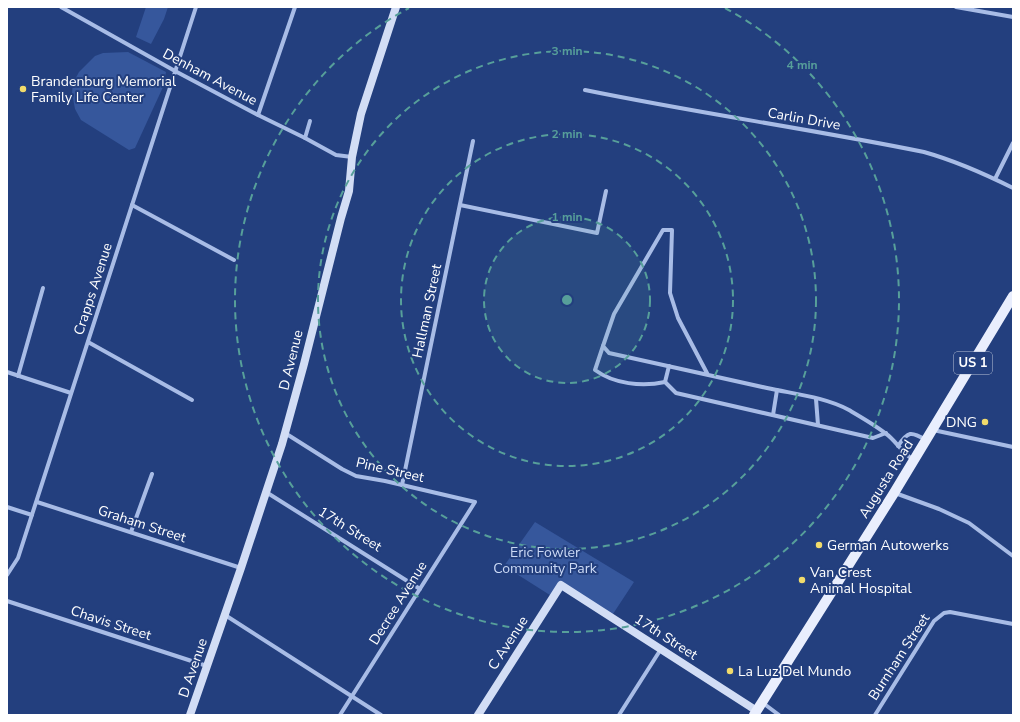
<svg xmlns="http://www.w3.org/2000/svg" width="1020" height="722" font-family="'Nunito Sans',sans-serif">
  <rect width="100%" height="100%" fill="#233f7e"/>
  <g fill="#36579c">
    <polygon points="146,7 168,7 164,19 151,44 136,37"/>
    <polygon points="128,52 166,72 163,87 135,148 129,150 81,120 75,109 72,93 73,83 79,72 95,56 103,53"/>
    <polygon points="535,522 634,582 611,617 561,585 553,597 504,566"/>
  </g>
  <g fill="none" stroke-linecap="round" stroke-linejoin="round">
    <g stroke="#a8bce6" stroke-width="4">
      <polyline points="61,7 175,71 258,115 305,138 336,155 352,157"/>
      <polyline points="956,7 1013,17"/>
      <path d="M585 90C697 113 811 129 924 152 956 161 983 173 1013 188"/>
      <polyline points="258,115 295,7"/>
      <polyline points="305,138 310,121"/>
      <polyline points="995,179 1013,143"/>
      <polyline points="132,205 234,260"/>
      <polyline points="460,205 597,233 606,191"/>
      <polyline points="88,342 192,400"/>
      <path d="M603 346 595 370C614 384 642 387 665 382L676 393 873 438 886 433"/>
      <polyline points="7,372 71,393"/>
      <path d="M708 375 678 318 670 293 672 230H663L614 314 603 346 609 353C662 365 714 376 767 388 794 394 825 397 849 410 861 417 875 425 885 433 897 441 901 453 914 460"/>
      <polyline points="18,376 43,288"/>
      <polyline points="665,382 669,366"/>
      <polyline points="816,399 818,425"/>
      <polyline points="773,415 777,390"/>
      <polyline points="933,430 1013,447"/>
      <polyline points="285,433 342,469 356,476 385,481 475,502 340,715"/>
      <path d="M898 446C908 431 911 431 926 440"/>
      <polyline points="402,485 473,141"/>
      <polyline points="266,492 420,589"/>
      <polyline points="895,493 939,509 969,523 1013,556"/>
      <polyline points="37,502 241,568"/>
      <polyline points="7,507 32,515"/>
      <polyline points="131,532 152,474"/>
      <polyline points="7,575 18,558 196,7"/>
      <polyline points="7,601 207,666"/>
      <polyline points="225,615 381,715"/>
      <polyline points="763,703 779,715"/>
      <polyline points="619,715 661,649"/>
      <polyline points="875,715 934,621 944,613 950,612 1013,624"/>
    </g>
    <g stroke="#d2ddf5" stroke-width="8">
      <polyline points="190,715 241,568 282,444 304,364 341,218 349,191 352,157 361,114 396,7"/>
      <polyline points="478,715 561,585 757,711"/>
    </g>
    <polyline stroke="#e9eefd" stroke-width="10" points="754,715 894,493 1013,296"/>
  </g>
  <circle cx="567" cy="300" r="83" fill="#579f9a" fill-opacity=".12"/>
  <g fill="none" stroke="#579f9a" stroke-width="2" stroke-dasharray="7 5">
    <circle cx="567" cy="300" r="83"/>
    <circle cx="567" cy="300" r="166"/>
    <circle cx="567" cy="300" r="249"/>
    <path d="M725 8A332 332 0 1 1 409 8"/>
  </g>
  <g fill="#f1db6b" stroke="#233f7e" stroke-width="1.5">
    <circle cx="23" cy="89" r="4"/>
    <circle cx="985" cy="422" r="4"/>
    <circle cx="819" cy="545" r="4"/>
    <circle cx="802" cy="580" r="4"/>
    <circle cx="730" cy="671" r="4"/>
  </g>
  <g text-anchor="middle" dominant-baseline="central" stroke-width="4" stroke-linejoin="round" paint-order="stroke">
    <rect fill="#233f7e" stroke="#bdc5d8" stroke-width="1" x="954" y="352" width="38" height="22" rx="3"/>
    <g font-size="13" font-weight="bold" fill="#fff">
      <text x="973" y="363">US 1</text>
    </g>
    <g font-size="14" fill="#fff" stroke="#233f7e">
      <text transform="translate(210 77) rotate(28)">Denham Avenue</text>
      <text transform="translate(804 119) rotate(10)">Carlin Drive</text>
      <text transform="translate(93 289) rotate(-72)">Crapps Avenue</text>
      <text transform="translate(427 311) rotate(-78)">Hallman Street</text>
      <text transform="translate(291 360) rotate(-76)">D Avenue</text>
      <text transform="translate(390 470) rotate(13)">Pine Street</text>
      <text transform="translate(886 479) rotate(-58)">Augusta Road</text>
      <text transform="translate(142 524) rotate(18)">Graham Street</text>
      <text transform="translate(350 529) rotate(32)">17th Street</text>
      <text transform="translate(398 603) rotate(-58)">Decree Avenue</text>
      <text transform="translate(111 623) rotate(18)">Chavis Street</text>
      <text transform="translate(666 637) rotate(33)">17th Street</text>
      <text transform="translate(508 643) rotate(-57)">C Avenue</text>
      <text transform="translate(899 657) rotate(-57)">Burnham Street</text>
      <text transform="translate(193 668) rotate(-71)">D Avenue</text>
    </g>
    <g font-size="14" fill="#fff" stroke="#233f7e" text-anchor="start">
      <text x="31" y="81">Brandenburg Memorial<tspan x="31" dy="16">Family Life Center</tspan></text>
      <text x="977" y="422" text-anchor="end">DNG</text>
      <text x="827" y="545">German Autowerks</text>
      <text x="810" y="572">Van Crest<tspan x="810" dy="16">Animal Hospital</tspan></text>
      <text x="738" y="671">La Luz Del Mundo</text>
    </g>
    <g font-size="14" fill="#cbd9f5" stroke="#233f7e">
      <text x="545" y="552">Eric Fowler<tspan x="545" dy="16">Community Park</tspan></text>
    </g>
  </g>
  <circle cx="567" cy="300" r="6" fill="#579f9a" stroke="#233f7e" stroke-width="2"/>
  <g font-size="12" text-anchor="middle" font-weight="bold" fill="#579f9a" stroke="#233f7e" stroke-width="4" stroke-linejoin="round" paint-order="stroke">
    <text x="567" y="55">3 min</text>
    <text x="802" y="69">4 min</text>
    <text x="567" y="138">2 min</text>
    <text x="567" y="221">1 min</text>
  </g>
  <rect width="1020" height="722" fill="none" stroke="#ffffff" stroke-width="16"/>
</svg>
